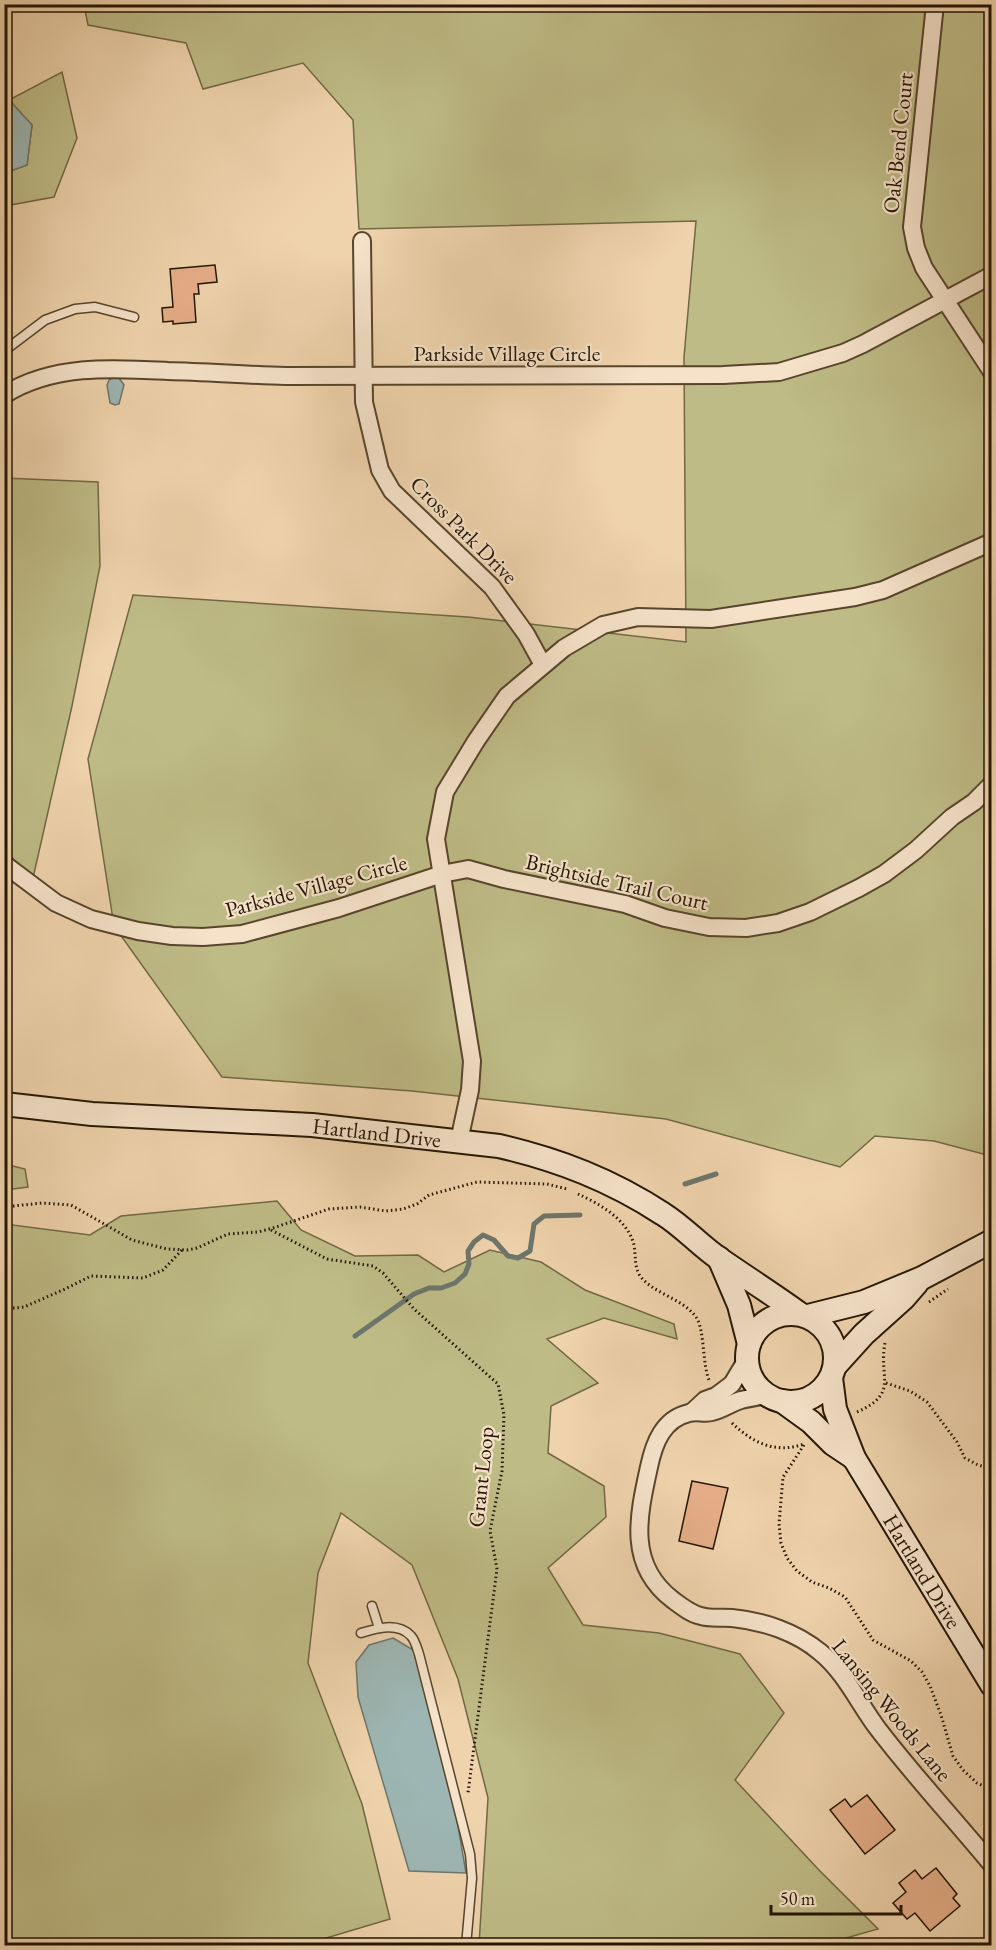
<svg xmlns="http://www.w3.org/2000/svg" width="996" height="1950" font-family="'EB Garamond',serif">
  <rect width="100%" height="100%" fill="#efd3ac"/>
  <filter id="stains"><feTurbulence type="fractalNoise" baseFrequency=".00333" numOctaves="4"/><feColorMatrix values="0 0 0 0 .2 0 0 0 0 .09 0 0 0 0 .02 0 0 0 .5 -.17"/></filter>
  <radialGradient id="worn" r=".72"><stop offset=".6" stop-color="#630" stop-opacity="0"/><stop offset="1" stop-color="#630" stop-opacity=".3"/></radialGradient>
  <g fill="#bebb86" stroke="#726844" stroke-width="1.5">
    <polygon points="84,5 991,5 991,1156 934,1141 875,1136 840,1167 666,1119 412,1091 222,1077 114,926 88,759 133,595 468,617 686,642 684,357 696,221 359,229 353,120 303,63 203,89 186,43 88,25"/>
    <polygon points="62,72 77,138 54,197 5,206 5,173 27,165 32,125 9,100"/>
    <polygon points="4,478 98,482 100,566 72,706 33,878 5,851"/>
    <polygon points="5,1164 25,1169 28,1187 5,1190"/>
    <polygon points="277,1201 301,1230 355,1256 418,1255 444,1272 490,1250 541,1262 585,1290 674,1324 677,1339 604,1318 547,1339 598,1383 551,1406 548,1453 604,1486 606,1517 548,1568 583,1625 659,1633 740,1654 784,1713 735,1780 818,1869 878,1929 818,1946 479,1945 488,1798 458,1679 412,1565 341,1513 318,1573 308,1663 362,1804 390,1919 303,1945 5,1945 5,1224 90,1235 121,1216"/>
  </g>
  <g fill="#9db6b3" stroke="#6d766c" stroke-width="1.5">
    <polygon points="5,100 9,100 32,125 27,165 5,173"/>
    <polygon points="113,378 119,378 124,385 119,404 115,405 110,403 107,385 109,380"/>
    <polygon points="393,1638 415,1651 457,1820 466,1873 409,1871 358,1697 356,1662 369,1645"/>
  </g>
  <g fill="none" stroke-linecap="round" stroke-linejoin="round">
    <g stroke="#6d766c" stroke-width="5">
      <polyline points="685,1184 716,1174"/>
      <polyline points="355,1336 414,1294 429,1288 441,1288 455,1283 465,1274 469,1264 468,1251 474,1242 483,1235 494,1240 508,1256 518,1258 530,1251 534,1224 544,1216 580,1215"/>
    </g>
  </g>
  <g fill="#e5ae88" stroke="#251602" stroke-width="1.5">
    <polygon points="215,265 217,282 198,284 199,294 194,294 196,322 173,324 173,321 163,322 162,308 173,307 170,269"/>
    <polygon points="692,1481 728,1488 713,1549 679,1541"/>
    <polygon points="867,1795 895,1830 865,1854 830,1810 845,1799 851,1807"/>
    <polygon points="936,1868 957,1894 953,1898 960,1906 930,1931 915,1913 907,1919 893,1903 906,1892 899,1883 915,1870 922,1879"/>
  </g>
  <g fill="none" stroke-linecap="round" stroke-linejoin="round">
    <g stroke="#58452c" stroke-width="11">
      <g id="lane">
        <polyline points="4,351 45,320 75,309 95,307 134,317"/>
        <polyline points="372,1606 379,1628"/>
        <path d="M361 1633C377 1628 398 1622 411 1636 415 1640 417 1648 419 1654L470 1854 472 1878 466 1946"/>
      </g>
    </g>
    <g stroke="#58452c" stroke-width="20">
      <g id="street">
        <polyline points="935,4 912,227 916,248 924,268 992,372"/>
        <polyline points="362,241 364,402 380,470 392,491 492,587 526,634 543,665"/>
        <path d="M4 395C53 364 113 368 168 371 207 372 247 375 286 376 432 377 578 375 723 375L779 372 843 353 863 344 992 275"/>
        <polyline points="4,864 56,903 91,919 138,931 172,936 203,937 242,934 339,908 442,874 468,869 504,879 625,904 665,918 709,927 746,928 778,923 810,912 859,888 884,874 916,850 952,817 974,802 992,784"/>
        <polyline points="459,1141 470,1090 472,1061 436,839 445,792 476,741 507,696 564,648 603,625 638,617 711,619 855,597 883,590 992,542"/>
        <path d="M768 1395C759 1396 750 1398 741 1400 731 1403 722 1410 712 1412 705 1414 697 1411 689 1413 663 1419 654 1443 649 1467 638 1517 627 1565 673 1600 681 1606 691 1614 701 1616 710 1619 722 1617 732 1618 763 1621 796 1632 820 1652 845 1672 859 1704 878 1729 914 1776 954 1819 992 1865"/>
        <polyline points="692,1412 705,1400 716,1396 732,1384 747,1359"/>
      </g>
    </g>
    <g stroke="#251602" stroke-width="26">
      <g id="secondary">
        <path id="s1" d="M4 1104 92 1114 312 1125 499 1146C559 1160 611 1180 663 1214 684 1227 700 1246 721 1260 747 1278 774 1295 800 1314"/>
        <polyline points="719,1258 739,1305 749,1344"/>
        <circle cx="791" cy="1358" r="44"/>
        <polyline points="808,1316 864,1302 922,1278 992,1241"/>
        <polyline points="835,1366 864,1334 904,1298 917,1283"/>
        <path id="s2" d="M831 1378 835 1409 854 1458 992 1685"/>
        <polyline points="782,1401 811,1422 833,1444 854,1458"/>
      </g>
    </g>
    <g stroke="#251602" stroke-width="3" stroke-dasharray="1.5 3" stroke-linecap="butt">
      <path d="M578 1194C600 1204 628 1220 634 1245 636 1256 634 1266 640 1276 654 1294 682 1298 696 1317 705 1330 702 1363 709 1380"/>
      <polyline points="4,1207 42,1203 71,1205 132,1240 167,1249 187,1250 197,1248 228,1234 258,1232 273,1228 329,1209 360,1207 386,1211 403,1209 417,1204 429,1195 477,1182 547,1184 567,1189"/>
      <polyline points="271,1230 327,1259 373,1266 383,1273 414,1309 498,1384 504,1415 502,1471 490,1531 497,1569 468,1793"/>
      <polyline points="929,1302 948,1289"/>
      <polyline points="4,1309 24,1307 65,1289 91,1276 143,1278 163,1270 182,1250"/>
      <polyline points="886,1383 910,1391 927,1402 957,1442 965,1458 978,1465 992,1469"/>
      <path d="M857 1412C900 1393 878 1377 885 1343"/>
      <path d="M732 1423C753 1443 775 1454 804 1444"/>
      <polyline points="804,1445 783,1477 779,1524 781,1543 787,1558 797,1571 812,1582 829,1588 845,1597 873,1640 911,1661 922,1672 930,1686 941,1715 953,1756 963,1770 977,1783 992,1790"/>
    </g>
    <use href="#lane" stroke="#f5e2c9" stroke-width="8"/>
    <use href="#street" stroke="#f5e2c9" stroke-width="16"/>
    <use href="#secondary" stroke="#f5e2c9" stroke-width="22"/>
  </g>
  <g text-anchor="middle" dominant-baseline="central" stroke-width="4.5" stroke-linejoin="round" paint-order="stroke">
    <g font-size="22" fill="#251602" stroke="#f5e2c9">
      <text transform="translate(898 143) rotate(-84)">Oak Bend Court</text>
      <text x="507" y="353">Parkside Village Circle</text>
      <text transform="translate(464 530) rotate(45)">Cross Park Drive</text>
      <text transform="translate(617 882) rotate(13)">Brightside Trail Court</text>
      <text transform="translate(316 886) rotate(-15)">Parkside Village Circle</text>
      <text stroke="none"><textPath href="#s1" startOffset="374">Hartland Drive</textPath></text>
      <text transform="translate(481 1477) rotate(-84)">Grant Loop</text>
      <text stroke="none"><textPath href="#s2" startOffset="216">Hartland Drive</textPath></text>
      <text transform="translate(892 1710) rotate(51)">Lansing Woods Lane</text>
    </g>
  </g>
  <rect width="996" height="1950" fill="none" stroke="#efd3ac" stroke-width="24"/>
  <rect x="6" y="6" width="984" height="1938" fill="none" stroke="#251602" stroke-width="3"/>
  <rect x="12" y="12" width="972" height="1926" fill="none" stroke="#251602" stroke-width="1.5"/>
  <path d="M771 1905v9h130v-9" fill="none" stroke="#251602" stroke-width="3"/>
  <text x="780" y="1905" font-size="18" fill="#251602" stroke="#f5e2c9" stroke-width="4.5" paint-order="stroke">50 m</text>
  <rect width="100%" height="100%" filter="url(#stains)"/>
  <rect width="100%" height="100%" fill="url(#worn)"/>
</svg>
